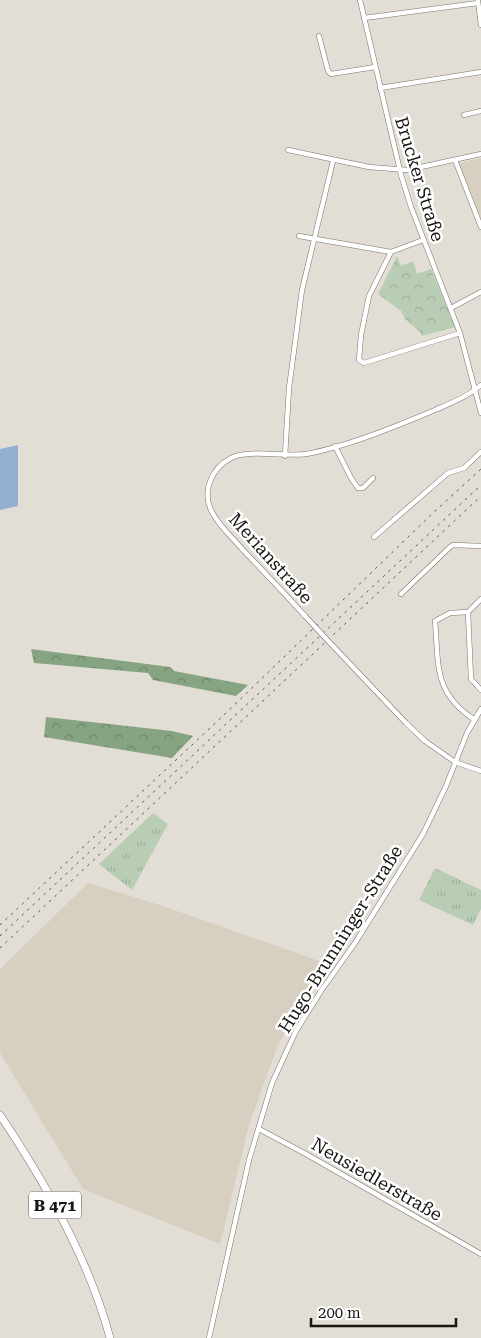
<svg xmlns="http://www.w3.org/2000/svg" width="481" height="1338" font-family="'Roboto Serif',serif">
  <defs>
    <pattern id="grass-tufts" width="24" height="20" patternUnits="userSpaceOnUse" patternTransform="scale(1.25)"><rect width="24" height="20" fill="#b9cdb5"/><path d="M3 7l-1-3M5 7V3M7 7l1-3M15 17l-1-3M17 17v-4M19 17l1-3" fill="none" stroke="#9eaf9b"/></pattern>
    <pattern id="forest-crowns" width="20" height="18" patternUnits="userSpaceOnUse" patternTransform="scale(1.25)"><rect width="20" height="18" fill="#86a482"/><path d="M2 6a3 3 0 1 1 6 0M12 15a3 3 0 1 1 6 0" fill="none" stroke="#6d8569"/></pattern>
    <pattern id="park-crowns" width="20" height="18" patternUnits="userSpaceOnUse" patternTransform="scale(1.25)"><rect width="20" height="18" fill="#b9cdb5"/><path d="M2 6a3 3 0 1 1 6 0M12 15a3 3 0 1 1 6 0" fill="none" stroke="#9eaf9b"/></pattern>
  </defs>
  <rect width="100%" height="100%" fill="#e2ded5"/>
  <g fill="#d7d0c1">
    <polygon points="481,158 481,220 459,163"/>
    <polygon points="88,883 160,905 328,964 305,998 277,1047 249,1125 220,1244 83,1189 0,1053 0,969"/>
  </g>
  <g fill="url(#grass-tufts)">
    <polygon points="153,813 168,824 132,890 99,864"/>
    <polygon points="435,868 481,890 481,909 473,925 419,900"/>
  </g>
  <g fill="url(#forest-crowns)">
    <polygon points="31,649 170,667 174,671 248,685 236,696 153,680 148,673 34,663"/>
    <polygon points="46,717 172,731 193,736 172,758 44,737"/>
  </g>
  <polygon fill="url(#park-crowns)" points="397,256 401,266 413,261 417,274 431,269 455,327 422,336 420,332 405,319 401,311 378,294"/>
  <polygon fill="#95afd3" points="18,445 18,506 0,510 0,449"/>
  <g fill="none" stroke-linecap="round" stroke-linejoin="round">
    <g stroke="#78746c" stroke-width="5.5">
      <g id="minor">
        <polyline points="360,0 401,175 411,207 460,333 481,413"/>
        <polyline points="478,1 481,25"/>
        <polyline points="364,18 478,3"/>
        <polyline points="319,36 328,71 331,74 375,67"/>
        <polyline points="380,88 481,72"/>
        <polyline points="464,115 481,111"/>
        <polyline points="288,150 369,167 407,170 481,154"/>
        <polyline points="455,160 481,227"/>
        <polyline points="299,236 391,252 423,240"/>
        <polyline points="391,252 369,296 361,335 359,360 364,363 460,333"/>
        <polyline points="451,308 481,292"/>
        <polyline points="335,446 351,478 358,488 363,488 373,478"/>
        <polyline points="285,456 289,388 302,290 333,161"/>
        <polyline points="374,537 448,473 464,468 481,452"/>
        <polyline points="401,594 450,547 453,545 481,546"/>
        <polyline points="481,599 468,612 471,679 481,690"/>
        <path d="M468 612 450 613 435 621C439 665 433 693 475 720"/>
        <path d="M305 616C285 594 264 572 243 550 233 538 219 526 212 512 201 491 212 468 231 458 248 449 285 457 306 454 346 447 397 426 435 410 451 403 467 397 481 385"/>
        <polyline points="333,646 406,723 425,741 455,762 481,771"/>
        <polyline points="259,1129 306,1154 481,1254"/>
        <polyline points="209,1338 249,1160 272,1083 296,1031 321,991 355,943 423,834 446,786 467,733 481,709"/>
      </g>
    </g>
    <g stroke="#78746c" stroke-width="8">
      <path id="trunk" d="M0 1115C45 1182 89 1259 110 1338"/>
    </g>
    <use href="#minor" stroke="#fff" stroke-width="4.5"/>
    <use href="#trunk" stroke="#fff" stroke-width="7"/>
    <g stroke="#595651" stroke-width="1" stroke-dasharray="2.5 5" stroke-linecap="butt">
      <polyline points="0,925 225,714 433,513 481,469"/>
      <polyline points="0,936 481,485"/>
      <polyline points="0,948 481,496"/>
    </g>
    <g stroke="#78746c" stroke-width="5.5" stroke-linecap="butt">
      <polyline id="minor-bridge" points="305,616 333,646"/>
    </g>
    <use href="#minor-bridge" stroke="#fff" stroke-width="4.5"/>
  </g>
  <g text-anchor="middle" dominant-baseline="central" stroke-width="5" stroke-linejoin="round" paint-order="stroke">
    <rect fill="#fff" stroke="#5e5d5a" stroke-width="1" x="29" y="1191.5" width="52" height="27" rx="4"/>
    <g font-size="16" font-weight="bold" fill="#191714">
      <text x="55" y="1205">B 471</text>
    </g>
    <g font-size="18" fill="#191714" stroke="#fff">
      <text transform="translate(420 179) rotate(73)">Brucker Straße</text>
      <text transform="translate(271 558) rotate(48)">Merianstraße</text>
      <text transform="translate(340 939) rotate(-58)">Hugo-Brunninger-Straße</text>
      <text transform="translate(377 1179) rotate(30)">Neusiedlerstraße</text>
    </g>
  </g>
  <path d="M311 1318v8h145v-8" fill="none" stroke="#191714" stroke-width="2.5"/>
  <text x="318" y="1318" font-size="15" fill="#191714" stroke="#ffffff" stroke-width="4" paint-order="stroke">200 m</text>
</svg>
